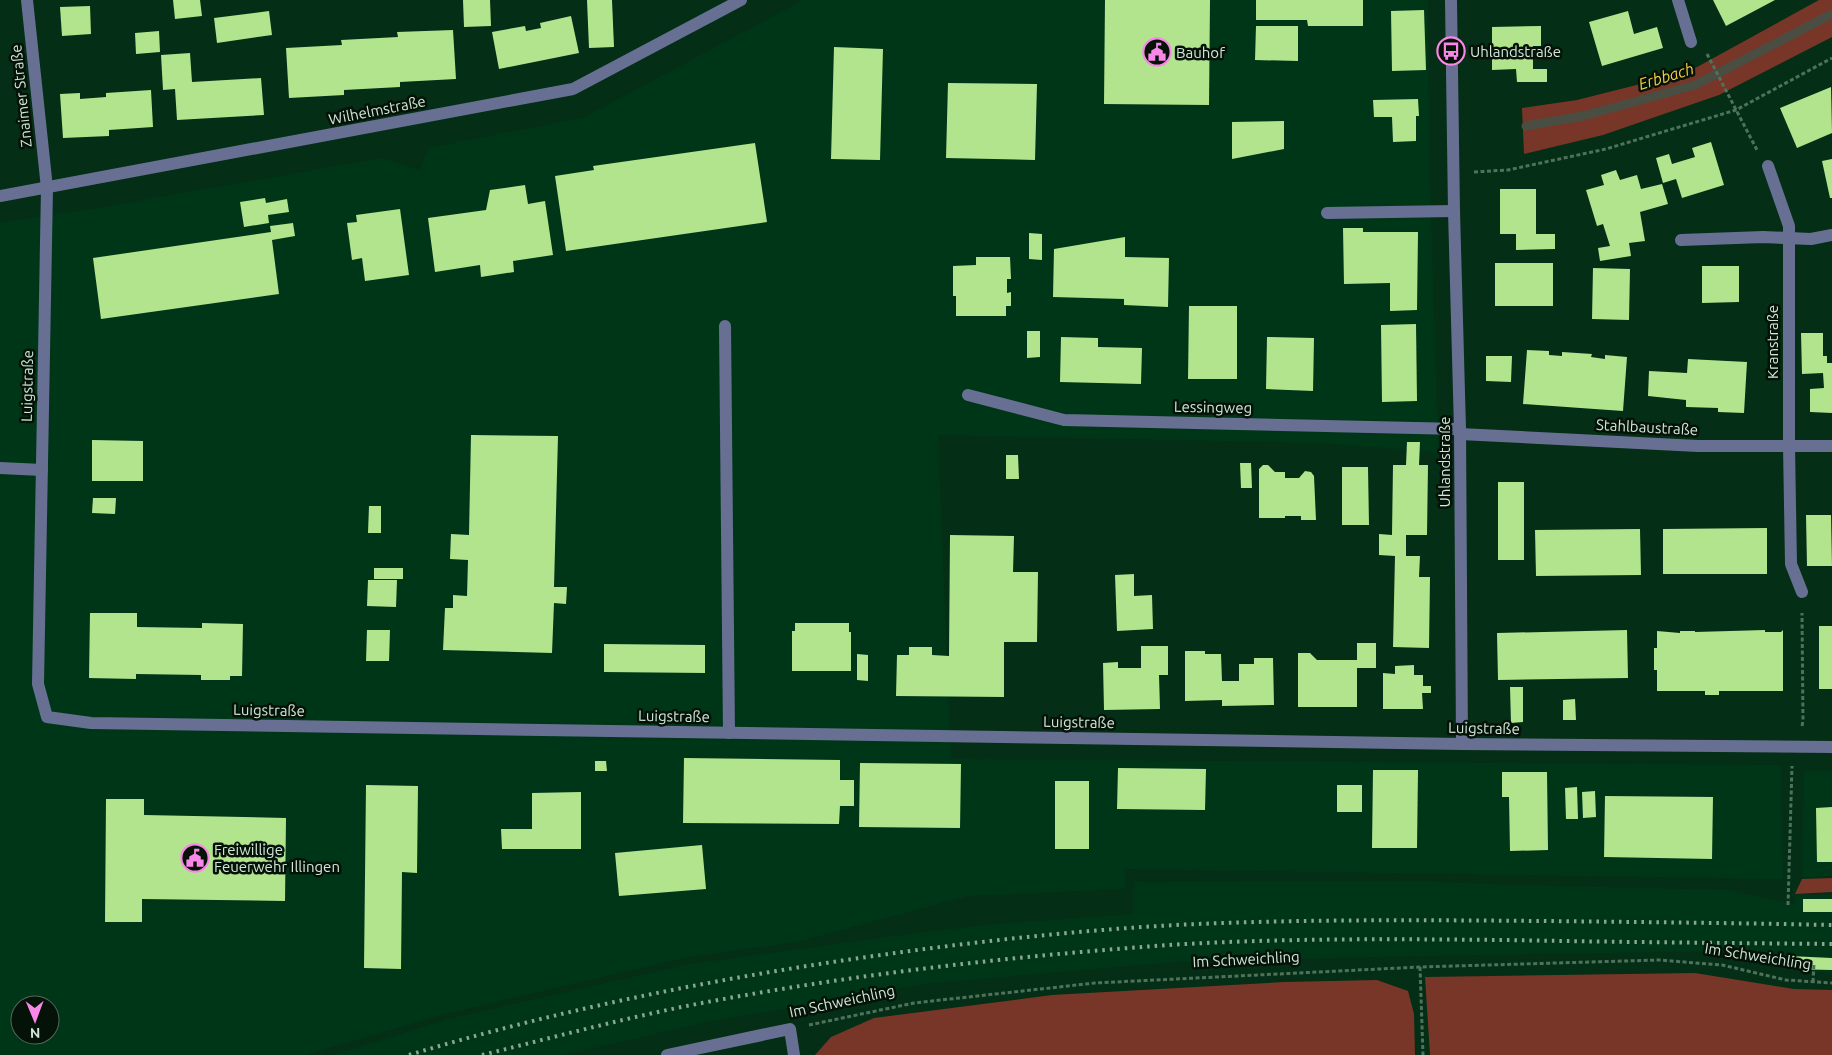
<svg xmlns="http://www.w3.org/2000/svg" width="1832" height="1055" font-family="Ubuntu,sans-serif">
  <rect width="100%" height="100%" fill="#042e15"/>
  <g fill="#003618" fill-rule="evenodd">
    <path d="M803 0H1428L1429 142 1438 452 1320 443 938 435 951 759 1781 765 1783 879 1125 869V889L968 896 797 942 688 957 445 1014 305 1055H0V223L109 206 383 158 420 170 428 148 585 117ZM20 1005H50V1035H20Z"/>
    <polygon points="1832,770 1832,876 1802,877 1804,771"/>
    <polygon points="1418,881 1509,885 1730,890 1777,901 1795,904 1795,895 1832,895 1832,973 1789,969 1739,951 1416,956 1174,962 923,984 702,1023 564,1055 334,1055 448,1019 690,964 924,932 997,924 1133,914 1134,882"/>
  </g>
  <g fill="#783628">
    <polygon points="1819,0 1832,0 1832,37 1719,95 1603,135 1524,154 1522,108 1577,100 1688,72"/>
    <polygon points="1832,878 1832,892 1795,894 1802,879"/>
    <polygon points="1695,973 1794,989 1832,990 1832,1055 1430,1055 1425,977"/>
    <polygon points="1377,980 1408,991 1414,1014 1415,1055 815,1055 831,1037 874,1018 1052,995 1284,982"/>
  </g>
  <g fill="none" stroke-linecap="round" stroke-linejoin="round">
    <polyline stroke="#4a4e42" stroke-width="9" points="1526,126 1583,116 1695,85 1832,14"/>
  </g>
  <g fill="#b2e48e">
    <polygon points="173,0 200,0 202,16 175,19"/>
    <polygon points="463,0 490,0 491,26 464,27"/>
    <polygon points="587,0 612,0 614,47 589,48"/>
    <polygon points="1105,0 1210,0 1209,105 1104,104"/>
    <polygon points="1256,0 1363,0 1363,26 1308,26 1307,20 1256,20"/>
    <polygon points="1713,0 1775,0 1726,26"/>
    <polygon points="90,6 91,34 62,36 60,7"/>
    <polygon points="1424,10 1426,70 1392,71 1391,11"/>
    <polygon points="269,11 272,35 217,43 214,18"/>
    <polygon points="1628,11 1634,34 1657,27 1663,48 1602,66 1589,22"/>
    <polygon points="571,16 579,53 499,69 492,32 525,26 526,31 541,28 540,23"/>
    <polygon points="1256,26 1298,26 1298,61 1255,60"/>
    <polygon points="1541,26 1541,46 1533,46 1533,69 1547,69 1547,82 1517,82 1516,69 1492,70 1492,27"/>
    <polygon points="453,30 456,79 400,82 400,87 344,90 344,95 289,98 286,48 342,45 341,40 398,37 397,32"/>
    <polygon points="159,31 160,52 136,54 135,33"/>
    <polygon points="834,47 883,49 880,160 831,159"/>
    <polygon points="190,53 192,82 261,78 264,115 177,120 175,89 163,90 161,55"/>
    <polygon points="948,83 1037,84 1035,160 946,158"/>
    <polygon points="1831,87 1832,133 1797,148 1780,108"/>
    <polygon points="151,90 153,127 109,130 109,136 63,138 60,94 80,93 80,99 106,97 106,93"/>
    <polygon points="1418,99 1419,116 1416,116 1416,141 1393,142 1392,117 1374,117 1373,100"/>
    <polygon points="1284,121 1284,149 1232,159 1232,122"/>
    <polygon points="1711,142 1724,185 1682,198 1676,179 1663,183 1656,158 1669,154 1672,164 1695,157 1692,148"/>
    <polygon points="755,143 767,222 566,251 555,176 594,170 593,166"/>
    <polygon points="1832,159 1832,198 1830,198 1822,161"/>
    <polygon points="1616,170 1620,180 1637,175 1641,189 1662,184 1668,204 1640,212 1645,241 1629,243 1631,256 1600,261 1598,248 1610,246 1603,224 1597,226 1586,190 1604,185 1601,175"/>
    <polygon points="525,185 528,204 545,201 553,255 513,261 514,272 481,277 480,265 435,272 428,218 486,210 490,190"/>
    <polygon points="1500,189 1536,189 1536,234 1555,234 1555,249 1516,250 1516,234 1500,234"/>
    <polygon points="265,198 266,203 287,199 289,212 268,215 269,223 244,227 240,202"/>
    <polygon points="400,209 409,275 365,281 362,258 352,260 347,223 357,222 356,215"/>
    <polygon points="293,223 295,236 272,240 279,294 101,319 93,258 271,232 270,226"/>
    <polygon points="1343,228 1363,228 1363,232 1418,232 1417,310 1390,311 1390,283 1344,284"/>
    <polygon points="1029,233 1042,234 1042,260 1029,259"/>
    <polygon points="1125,237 1125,257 1169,258 1168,307 1124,305 1124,299 1053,297 1054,249"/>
    <polygon points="976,257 1010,257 1011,279 1007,279 1007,293 1011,292 1011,306 1006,306 1006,316 956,316 956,296 953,296 953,266 976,265"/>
    <rect x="1495" y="263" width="58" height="43"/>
    <polygon points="1702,266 1739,266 1739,302 1702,303"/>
    <polygon points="1593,268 1630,269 1629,320 1592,319"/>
    <polygon points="1189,306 1237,306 1237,379 1188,379"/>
    <polygon points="1416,324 1417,401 1382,402 1381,325"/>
    <polygon points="1027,331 1040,331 1040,357 1027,358"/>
    <polygon points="1801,333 1823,333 1823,356 1827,356 1827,363 1832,363 1832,413 1810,412 1810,389 1824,388 1823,373 1802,374"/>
    <polygon points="1061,337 1098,338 1098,347 1142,348 1141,384 1060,382"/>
    <polygon points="1267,337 1314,338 1313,391 1266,389"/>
    <polygon points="1527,350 1549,351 1549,355 1562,356 1562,352 1592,354 1591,357 1605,359 1605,355 1627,357 1623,411 1523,404"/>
    <polygon points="1486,356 1512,356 1511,382 1486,381"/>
    <polygon points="1688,359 1747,362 1744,413 1718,412 1718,408 1686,407 1686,400 1648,396 1649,371 1687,373"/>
    <polygon points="471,435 558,436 554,587 567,587 566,604 554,603 552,653 443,650 445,608 453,608 453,595 467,596 468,560 450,559 451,534 469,535"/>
    <polygon points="92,440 143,441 143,481 92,481"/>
    <polygon points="1407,442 1420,442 1419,465 1428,465 1427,535 1406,535 1406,556 1420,556 1419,577 1430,577 1429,648 1393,647 1395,556 1379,555 1379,534 1392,535 1393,465 1406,465"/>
    <polygon points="1006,455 1018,455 1019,479 1006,479"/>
    <polygon points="1240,463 1251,463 1252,488 1241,488"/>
    <polygon points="1263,465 1268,465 1275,472 1285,472 1285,478 1299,478 1305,471 1311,472 1314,476 1316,520 1301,520 1301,516 1285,516 1285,518 1259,518 1259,469"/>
    <polygon points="1342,467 1368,467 1369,525 1342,525"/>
    <rect x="1498" y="482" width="26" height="78"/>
    <polygon points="93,498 116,498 115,514 92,513"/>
    <polygon points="369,506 381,506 381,533 368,533"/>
    <polygon points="1806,515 1831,515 1832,566 1807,566"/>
    <polygon points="1767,528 1767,574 1663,574 1663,529"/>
    <polygon points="1640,529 1641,575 1536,576 1535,530"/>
    <polygon points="950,535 1014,536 1013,572 1038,572 1037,642 1004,642 1004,697 896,696 897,655 909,655 909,647 932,647 932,655 949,656"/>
    <rect x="374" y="568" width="29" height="11"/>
    <polygon points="1134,574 1134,596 1152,595 1153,629 1117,631 1115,575"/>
    <polygon points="368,580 397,580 396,607 367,606"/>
    <polygon points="90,613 137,613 137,627 202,628 202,623 243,624 242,676 230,676 230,680 201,680 201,675 136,674 136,679 89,678"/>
    <polygon points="795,623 849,623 849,632 851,632 851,671 792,671 792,631 795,631"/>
    <rect x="1819" y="626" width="13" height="63"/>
    <polygon points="367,630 390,630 389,661 366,661"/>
    <polygon points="1627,630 1628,678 1498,680 1497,633"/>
    <polygon points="1765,630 1765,632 1781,632 1783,630 1783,691 1719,691 1719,695 1705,695 1705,691 1657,691 1657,670 1654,670 1654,648 1657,648 1657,631 1680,633 1680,631 1695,631 1695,632"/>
    <polygon points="1357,643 1376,643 1376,668 1357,668 1357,707 1298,707 1298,653 1310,653 1317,660 1357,660"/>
    <polygon points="604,644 705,645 705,673 604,672"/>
    <polygon points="1141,646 1168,646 1168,675 1159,675 1160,709 1104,710 1103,663 1118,662 1118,668 1141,668"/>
    <polygon points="1185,651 1205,651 1205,654 1221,654 1222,681 1239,681 1239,664 1254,664 1254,658 1273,658 1274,705 1222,706 1222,700 1185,701"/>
    <polygon points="857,654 868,655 868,681 857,680"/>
    <polygon points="1414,665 1414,675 1423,675 1423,686 1431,686 1431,693 1422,693 1423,709 1383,709 1383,673 1395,674 1395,666"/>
    <polygon points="1510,687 1523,687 1523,722 1511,723"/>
    <polygon points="1575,699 1576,720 1563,720 1563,700"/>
    <polygon points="684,758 840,760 840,780 854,780 854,806 840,806 839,824 683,823"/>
    <polygon points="595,761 606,761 607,771 595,771"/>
    <polygon points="860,763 961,764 960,828 859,827"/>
    <polygon points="1118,768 1206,769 1205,810 1117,809"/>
    <polygon points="1373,770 1418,770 1417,848 1372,848"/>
    <polygon points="1502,772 1547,772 1548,850 1510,851 1509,797 1502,797"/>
    <rect x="1055" y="781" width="34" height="68"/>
    <polygon points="366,785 418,786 417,873 402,872 401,969 364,968"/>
    <rect x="1337" y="785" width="25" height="27"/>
    <polygon points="1577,787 1578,819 1566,819 1565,788"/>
    <polygon points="1595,791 1596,817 1583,818 1582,792"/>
    <polygon points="581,792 581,849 502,849 501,829 532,829 532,793"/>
    <polygon points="1605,796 1713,797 1712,859 1604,857"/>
    <polygon points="106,799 144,799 144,815 286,818 285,901 142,899 142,922 105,922"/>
    <polygon points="1832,807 1832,862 1817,862 1816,808"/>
    <polygon points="702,845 706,889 619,896 615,853"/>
    <rect x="1803" y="899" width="29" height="13"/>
    <polygon points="1789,956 1832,958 1832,970 1789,969"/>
  </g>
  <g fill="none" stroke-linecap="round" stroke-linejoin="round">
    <g stroke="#4f725c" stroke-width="3" stroke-dasharray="4 2.5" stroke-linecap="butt">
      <polyline points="1707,54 1757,150"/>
      <polyline points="1474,172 1508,170 1606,149 1736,110 1832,58"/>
      <polyline points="1802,726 1803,721 1802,613"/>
      <polyline points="1788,905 1792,766"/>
      <polyline points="1420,967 1423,1055"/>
      <polyline points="1813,982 1814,963"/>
      <polyline points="809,1025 914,1003 1095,983 1420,967 1659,960 1722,965 1786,980 1832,983"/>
    </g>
    <g stroke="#677093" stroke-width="12">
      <polyline points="27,0 47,188 38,684 47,717 91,723 1462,744 1832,747"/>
      <polyline points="1451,0 1454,211 1460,429 1462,744"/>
      <polyline points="1678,0 1691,42"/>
      <polyline points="1768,166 1789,226 1789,446 1791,564 1802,592"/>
      <polyline points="0,196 573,89 741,0"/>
      <polyline points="1327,213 1454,211"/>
      <polyline points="1681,240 1763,237 1811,239 1832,235"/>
      <polyline points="725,326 729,733"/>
      <polyline points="968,395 1064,420 1460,429"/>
      <polyline points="1460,434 1698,446 1832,446"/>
      <polyline points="0,468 42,470"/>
      <polyline points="667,1055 790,1029 794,1055"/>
    </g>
    <g stroke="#8aa794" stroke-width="4" stroke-dasharray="2.5 5" stroke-linecap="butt">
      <path d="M409 1055C551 1012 698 982 846 960 955 944 1065 931 1176 925 1298 919 1421 920 1543 921 1640 922 1736 923 1832 925"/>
      <path d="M482 1055C555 1037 628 1017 702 1003 856 974 1013 956 1169 945 1281 938 1393 939 1504 940 1613 942 1723 943 1832 944"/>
    </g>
  </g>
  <defs>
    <g id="bus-ring" transform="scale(1.4375)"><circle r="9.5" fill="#041208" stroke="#f987e8" stroke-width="1.5"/><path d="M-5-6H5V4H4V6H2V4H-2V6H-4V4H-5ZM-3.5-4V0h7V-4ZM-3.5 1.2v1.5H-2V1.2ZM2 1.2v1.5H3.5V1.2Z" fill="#f987e8"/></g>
    <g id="civic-ring" transform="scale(1.4375)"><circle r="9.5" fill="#041208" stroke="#f987e8" stroke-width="1.5"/><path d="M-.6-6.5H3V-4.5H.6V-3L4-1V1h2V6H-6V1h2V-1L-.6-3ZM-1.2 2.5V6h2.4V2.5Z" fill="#f987e8"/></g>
  </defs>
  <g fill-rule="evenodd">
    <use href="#bus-ring" x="1451" y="51"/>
    <use href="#civic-ring" x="1157" y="52"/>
    <use href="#civic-ring" x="195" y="858"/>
  </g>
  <g text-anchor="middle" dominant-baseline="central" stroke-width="5" stroke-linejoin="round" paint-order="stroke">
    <g font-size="15" fill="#d1e7d7" stroke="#041208" text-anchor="start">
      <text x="1470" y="51">Uhlandstraße</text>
      <text x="1176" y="52">Bauhof</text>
      <text x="214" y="849">Freiwillige<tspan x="214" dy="17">Feuerwehr Illingen</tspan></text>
    </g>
    <g font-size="15" fill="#d1e7d7" stroke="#041208">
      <text transform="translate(21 96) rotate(-96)">Znaimer Straße</text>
      <text transform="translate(377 110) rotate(-11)">Wilhelmstraße</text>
      <text transform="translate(1772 342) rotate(-90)">Kranstraße</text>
      <text transform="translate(27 386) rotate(-89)">Luigstraße</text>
      <text transform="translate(1213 407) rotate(1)">Lessingweg</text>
      <text transform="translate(1647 427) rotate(3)">Stahlbaustraße</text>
      <text transform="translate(1444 462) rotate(-90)">Uhlandstraße</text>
      <text transform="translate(269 710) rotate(1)">Luigstraße</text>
      <text transform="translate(674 716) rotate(1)">Luigstraße</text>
      <text transform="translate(1079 722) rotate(1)">Luigstraße</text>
      <text transform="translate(1484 728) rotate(1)">Luigstraße</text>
      <text transform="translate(1758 956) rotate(9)">Im Schweichling</text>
      <text transform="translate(1246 959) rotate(-3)">Im Schweichling</text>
      <text transform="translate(842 1001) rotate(-12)">Im Schweichling</text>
    </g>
    <g font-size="16" font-style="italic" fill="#f5cf45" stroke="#041208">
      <text transform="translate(1666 76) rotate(-17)">Erbbach</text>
    </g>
  </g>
  <g transform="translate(35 1020) rotate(179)"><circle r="24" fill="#041208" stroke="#56675b"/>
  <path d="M0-4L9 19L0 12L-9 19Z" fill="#f987e8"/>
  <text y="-8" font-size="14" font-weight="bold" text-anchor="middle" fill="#d1e7d7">N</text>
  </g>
</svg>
